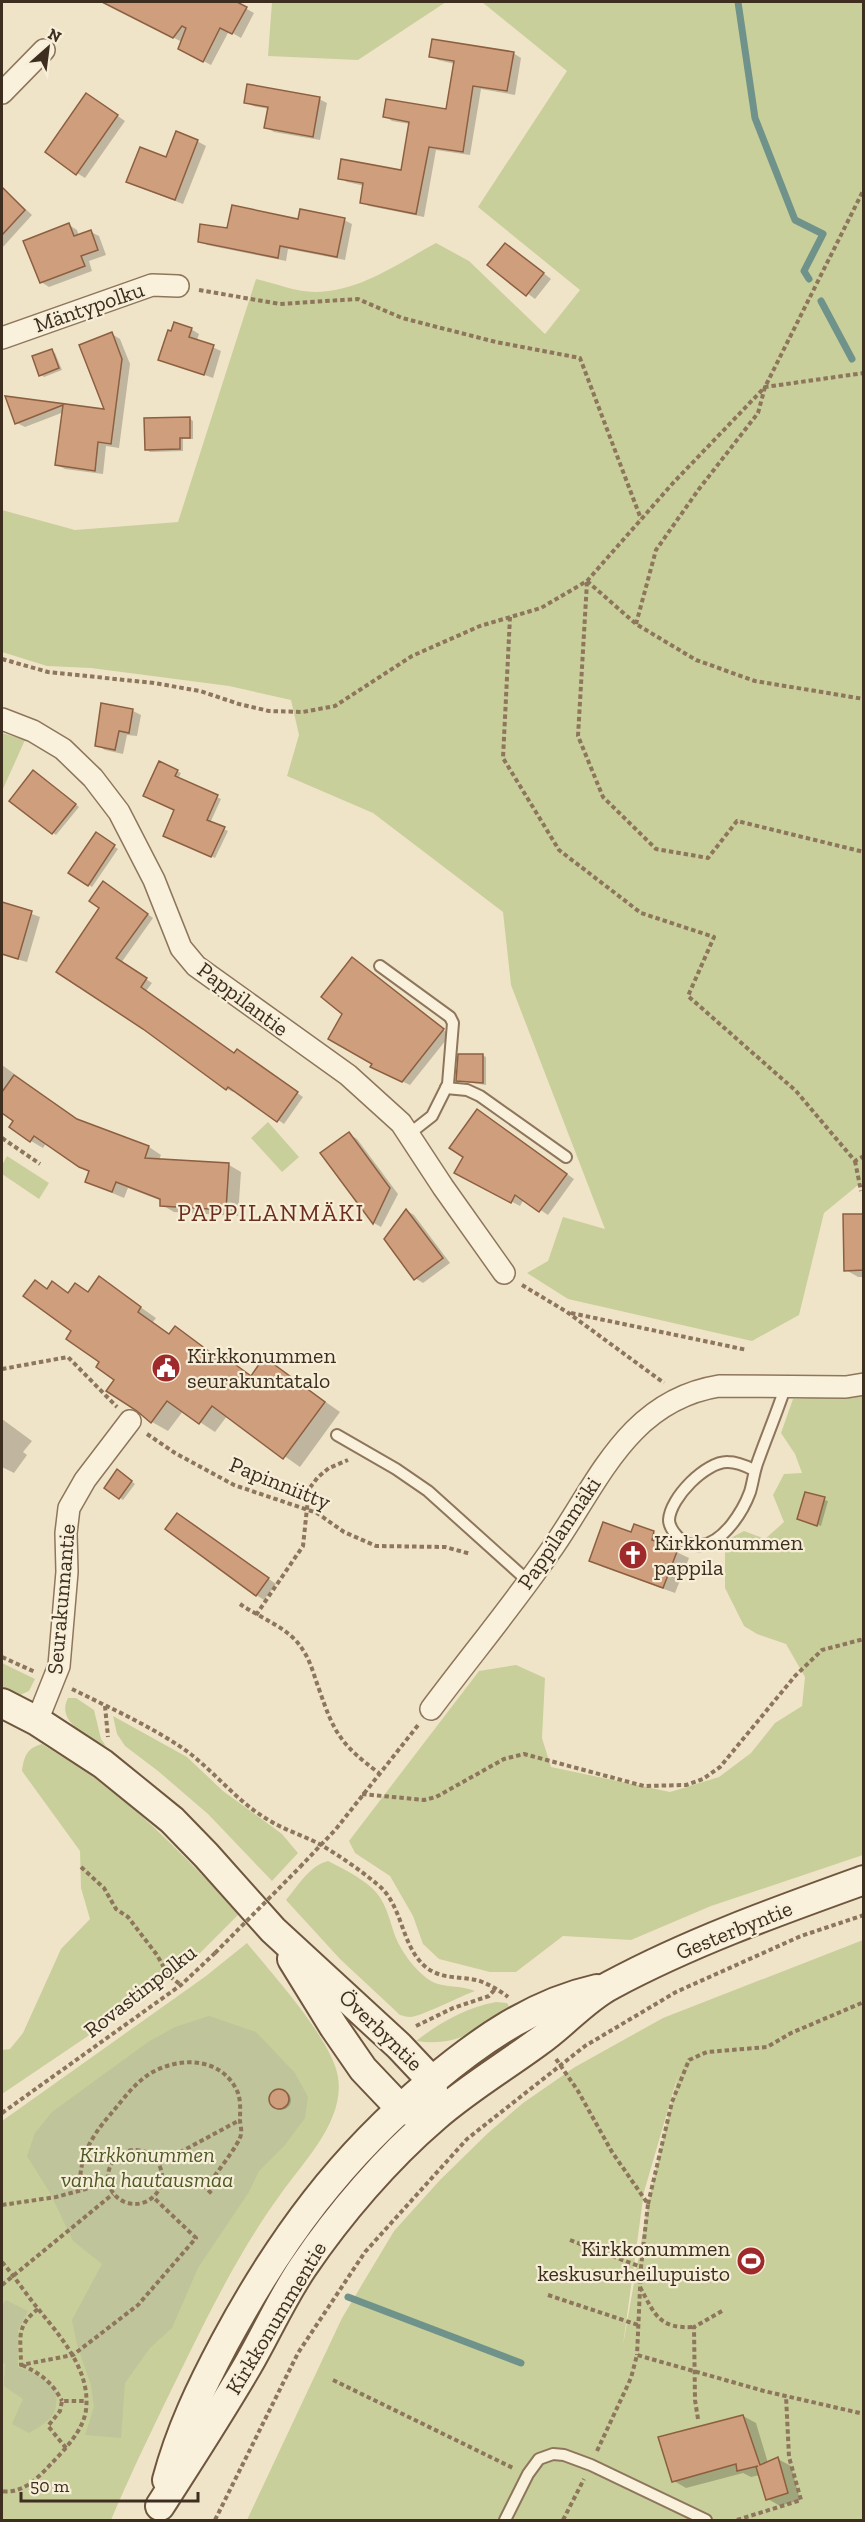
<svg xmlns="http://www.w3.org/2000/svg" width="865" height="2522" font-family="'Zilla Slab',serif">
  <rect width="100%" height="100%" fill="#f0e4c8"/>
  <g fill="#c9cf9b" fill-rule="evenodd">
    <polygon points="272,2 446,2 358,60 268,56"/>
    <path d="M482 2H863V1181L824 1213 799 1315 752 1341 568 1299 527 1273 548 1261 563 1217 605 1229 511 985 503 912 373 813 287 776 299 735 291 700 229 686 91 668 47 666 2 652V510L75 530 178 522 256 279C275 283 295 292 315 292 359 292 399 263 436 243L469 261 545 334 580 290 478 207 567 71Z"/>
    <polygon points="2,733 25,740 2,791"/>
    <polygon points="268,1122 299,1157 282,1172 251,1138"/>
    <polygon points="7,1156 49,1183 39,1199 2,1174 2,1165"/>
    <polygon points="863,1395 863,1855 711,1906 631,1940 563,1936 516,1972 490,1972 439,1959 423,1944 413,1916 390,1876 355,1853 349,1841 479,1671 516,1665 545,1678 542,1738 551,1767 670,1792 719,1777 751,1753 775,1723 802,1706 805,1677 786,1644 757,1634 744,1626 725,1588 725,1541 744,1531 765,1539 784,1522 773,1495 784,1474 802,1473 795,1454 781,1433 793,1399"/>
    <polygon points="2,1663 35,1679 29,1691 20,1695 2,1686"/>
    <path d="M68 1698H76L94 1710 101 1739 106 1746C89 1737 55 1722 68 1698Z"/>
    <polygon points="113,1716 187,1757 223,1791 282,1834 298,1853 272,1881 208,1814 158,1771 125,1746 117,1734"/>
    <path d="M42 1744C57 1754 74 1763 88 1773 144 1813 192 1864 239 1914L195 1958 128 2009 2 2094V2050L10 2049 23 2033 61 1949 90 1919 81 1888 80 1851 22 1771C24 1756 27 1748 42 1744Z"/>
    <path d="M328 1861C342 1868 360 1877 372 1888 385 1900 389 1917 394 1933 400 1950 415 1971 431 1981 443 1988 462 1985 475 1991 463 1995 418 2018 410 2017 407 2017 404 2016 400 2015L340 1959 286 1900C298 1886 310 1865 328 1861Z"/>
    <path d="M863 1940V2520H247L342 2318 394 2231 440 2180 488 2133 523 2103 575 2067 663 2018ZM678 2075 648 2204 623 2345 644 2192Z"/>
    <path d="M247 1943C272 1974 332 2039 338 2077 345 2121 304 2161 280 2195 243 2246 214 2303 186 2360 160 2413 134 2466 111 2520H2V2121L206 1976Z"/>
    <path d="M496 2002 507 2003 510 2008C478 2030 457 2047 416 2041 439 2023 467 2007 496 2002Z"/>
  </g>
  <g fill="#bfc49a">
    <polygon points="209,2016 256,2032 295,2073 308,2097 305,2118 285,2145 259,2171 249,2192 198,2268 172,2328 150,2348 125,2383 121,2438 85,2435 94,2407 91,2385 77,2345 72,2320 102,2264 73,2241 50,2193 27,2156 35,2133 52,2112 148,2042 175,2027"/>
    <path d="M6 2300 28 2311 18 2330V2367L34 2373 55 2387C60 2415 51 2420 29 2433L12 2424 23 2399 4 2386 5 2364 2 2362V2306Z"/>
  </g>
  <g fill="#0003">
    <polygon points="111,2 234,2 254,13 241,38 229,31 211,65 188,53 182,42 118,9 110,4"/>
    <polygon points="513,53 521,58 515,95 481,89 470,155 436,150 424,217 369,206 362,202 365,186 347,182 340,178 403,172 410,124 392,121 385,116 447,111 455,64 438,60 430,56"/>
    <polygon points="319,99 327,103 320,140 274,132 266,128 269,109 253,106 245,102"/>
    <polygon points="95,100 125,121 85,178 77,173"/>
    <polygon points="197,141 206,146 183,204 136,186"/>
    <polygon points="2,187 32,215 2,248"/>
    <polygon points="300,220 344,220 352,224 345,260 288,249 286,261 207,245 200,241 228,230"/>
    <polygon points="69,225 77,230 79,236 91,232 99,236 106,255 89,261 92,271 49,287 41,282"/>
    <polygon points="513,249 551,279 535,299 489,265"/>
    <polygon points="191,329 199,334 197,340 221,351 213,378 160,359"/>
    <polygon points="112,334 120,339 130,364 119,448 106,446 103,474 65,469 57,465 64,412 25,427 17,423 7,398 106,411"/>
    <polygon points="52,351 55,353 62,370 44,377 41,375"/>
    <polygon points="189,418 193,421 193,439 183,439 183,451 150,452 146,449"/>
    <polygon points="133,711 141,715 137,736 127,735 123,754 105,750 97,745"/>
    <polygon points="159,763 181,773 178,779 221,799 210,823 228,831 215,858 168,837 176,810"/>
    <polygon points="37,774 79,807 56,835 11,800"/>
    <polygon points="96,834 118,849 92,887 70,873"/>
    <polygon points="110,887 153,918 121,963 152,983 146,991 235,1054 243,1055 303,1097 284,1124 234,1090 233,1092 227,1089 144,1028 58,972 101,908"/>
    <polygon points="2,903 40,917 27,962 2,955"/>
    <polygon points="353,959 450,1035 410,1085 380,1071 344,1014"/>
    <polygon points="482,1055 486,1057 486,1085 458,1081"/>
    <polygon points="2,1065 81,1122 149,1147 161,1155 159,1160 229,1165 241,1172 238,1216 174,1212 162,1205 162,1201 128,1188 124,1198 86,1182 90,1172 47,1142 43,1148 31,1141 15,1120 2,1111"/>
    <polygon points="485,1116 574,1179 548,1215 524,1199 520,1206 456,1173"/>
    <polygon points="349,1134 357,1139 398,1194 381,1227 374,1223 322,1154"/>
    <polygon points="406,1210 414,1215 450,1263 423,1283 415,1278"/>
    <polygon points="864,1215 864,1277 858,1277 846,1270"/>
    <polygon points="99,1278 156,1318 153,1322 171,1335 175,1328 215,1355 217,1353 233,1363 252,1377 265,1359 340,1412 300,1467 227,1416 215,1432 183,1411 168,1431 152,1422 138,1409 35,1282 48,1289 52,1283 70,1293 89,1293"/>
    <polygon points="2,1419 32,1441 23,1452 27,1455 14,1473 2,1467"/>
    <polygon points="121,1473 135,1484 123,1500 120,1498"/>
    <polygon points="806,1494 828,1501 821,1526 803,1521"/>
    <polygon points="185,1520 276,1584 264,1600 256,1595"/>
    <polygon points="654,1533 666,1540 664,1546 689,1558 675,1593 603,1567 591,1560 632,1534"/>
    <circle cx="281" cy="2100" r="10"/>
    <polygon points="743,2416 756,2423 768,2463 778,2459 791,2466 800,2500 780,2506 768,2499 760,2475 751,2477 743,2473 686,2488 674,2481"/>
  </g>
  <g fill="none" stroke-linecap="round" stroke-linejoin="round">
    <g stroke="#6f938a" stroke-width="7">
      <polyline points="738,2 755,118 795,220 823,234 804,271 809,279"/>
      <polyline points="821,301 852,359"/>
      <polyline points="348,2297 521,2363"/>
    </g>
  </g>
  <g fill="#cf9f7d" stroke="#8d5f41" stroke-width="1.5">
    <polygon points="102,2 237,2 247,7 232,34 220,28 203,62 178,49 186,28 182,26 173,38"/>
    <polygon points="432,39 514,52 507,91 473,86 463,152 429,147 416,214 360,203 363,183 338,179 341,159 401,170 409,122 383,117 386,99 446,109 454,61 429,57"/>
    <polygon points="247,84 320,97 313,137 264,128 268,107 244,103"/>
    <polygon points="86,93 118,115 76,175 45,152"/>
    <polygon points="176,131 198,140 175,200 126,182 140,147 166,157"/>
    <polygon points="2,187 25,210 2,235"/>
    <polygon points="232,205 298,219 300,209 345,218 337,257 280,246 278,258 198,242 200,224 227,228"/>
    <polygon points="69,223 74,236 91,230 98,250 81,256 85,266 40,283 23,241"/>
    <polygon points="505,243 544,273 526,296 487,265"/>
    <polygon points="174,322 192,328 189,337 214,345 204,375 158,360 168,330 171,331"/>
    <polygon points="112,332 122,359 111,444 98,442 95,471 55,465 63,405 15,424 5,396 104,409 79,345"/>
    <polygon points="52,349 59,368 39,376 32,356"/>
    <polygon points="190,417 190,438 180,438 180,449 145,450 144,418"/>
    <polygon points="101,703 133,709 129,733 119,731 115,750 95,746"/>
    <polygon points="159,761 178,770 175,776 218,795 207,820 225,827 211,857 163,836 174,810 143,796"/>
    <polygon points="33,770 76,804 52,834 9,801"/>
    <polygon points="96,832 115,845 88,886 68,873"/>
    <polygon points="103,881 148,914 116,958 147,978 141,987 234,1053 237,1049 298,1092 277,1122 228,1087 226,1090 143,1029 56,972 99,908 89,901"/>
    <polygon points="2,902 32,911 18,959 2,954"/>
    <polygon points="352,957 444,1029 402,1082 370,1067 372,1064 328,1039 342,1014 321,997"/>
    <polygon points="458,1054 483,1054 483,1083 456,1081"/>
    <polygon points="14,1075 77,1119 149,1146 145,1158 229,1163 226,1210 160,1206 160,1199 116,1182 112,1192 85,1182 89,1171 79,1167 34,1136 30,1142 9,1127 13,1121 2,1113 2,1092"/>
    <polygon points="477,1109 567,1174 539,1212 515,1195 511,1203 454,1173 463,1157 449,1148"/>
    <polygon points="349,1132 390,1188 373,1224 320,1153"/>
    <polygon points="406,1209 443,1258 414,1280 384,1239"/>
    <polygon points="843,1214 864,1214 864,1270 844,1271"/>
    <polygon points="99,1276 141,1307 138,1312 169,1334 175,1326 214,1355 217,1351 251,1376 264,1357 325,1402 283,1459 212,1406 199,1424 167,1401 151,1423 137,1411 106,1391 114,1380 96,1367 99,1362 66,1339 71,1331 23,1296 35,1280 47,1289 52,1281 68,1293 75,1283 88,1292"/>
    <polygon points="117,1469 132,1481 119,1499 104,1488"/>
    <polygon points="805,1492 825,1497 817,1526 797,1519"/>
    <polygon points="177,1513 269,1578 256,1596 165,1529"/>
    <polygon points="603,1522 631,1532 634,1524 654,1531 652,1540 678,1549 663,1588 589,1561"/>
    <circle cx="279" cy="2099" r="10"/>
    <polygon points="743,2415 760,2465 778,2457 788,2493 766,2500 756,2467 758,2466 737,2471 736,2464 672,2482 658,2437"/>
  </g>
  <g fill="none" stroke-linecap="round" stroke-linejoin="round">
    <g stroke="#8d765c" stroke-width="14">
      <g id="lane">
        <polyline points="380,966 450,1017 453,1023 448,1084 432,1116 409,1134"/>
        <polyline points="446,1088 467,1090 480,1096 566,1157"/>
        <polyline points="337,1435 396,1469 428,1491 528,1581"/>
        <path d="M754 1470C746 1466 737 1462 728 1462 706 1461 670 1498 669 1520 669 1525 673 1532 677 1536 683 1543 692 1546 702 1545 724 1542 743 1511 750 1492 753 1482 754 1471 758 1461 767 1436 777 1412 785 1388"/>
        <polyline points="505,2520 528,2474 539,2459 553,2454 564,2455 591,2465 706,2520"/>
      </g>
    </g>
    <g stroke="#8d765c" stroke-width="24">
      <g id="street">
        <polyline points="2,93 44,50"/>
        <polyline points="2,338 152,285 178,286"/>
        <polyline points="2,719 33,731 63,749 93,778 119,812 154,880 181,948 196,966 348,1075 401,1123 443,1187 504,1273"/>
        <path d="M431 1709C470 1657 512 1606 549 1553 597 1486 626 1401 719 1386L846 1387 864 1384"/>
        <polyline points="37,1721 59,1666 67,1572 66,1533 69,1508 85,1480 130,1421"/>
      </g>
    </g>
    <g stroke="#6f573f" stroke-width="32">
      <g id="secondary">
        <polyline points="2,1703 37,1721 103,1764 172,1820 206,1855 273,1930 399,2046 432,2081 434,2100"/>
        <polyline points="292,1959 334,2027 363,2069 401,2109 418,2113"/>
        <path d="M167 2480C180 2431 201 2387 225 2342 281 2238 341 2157 432 2081 481 2040 534 2003 597 1989"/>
        <path d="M160 2506C190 2459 220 2413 248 2365 267 2332 282 2298 303 2267 339 2214 387 2158 435 2117 467 2089 504 2067 538 2042 563 2025 584 1999 611 1985 691 1942 778 1911 864 1880"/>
      </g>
    </g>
    <g stroke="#8d765c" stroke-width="4" stroke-dasharray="4.5 3" stroke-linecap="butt">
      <polyline points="199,290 280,304 358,299 402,318 496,342 580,358 641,519"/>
      <polyline points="587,581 636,624 696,660 755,681 864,699"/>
      <polyline points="587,582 578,736 603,797 656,849 708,858 737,821 864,852"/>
      <polyline points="510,617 503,758 559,850 641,913 714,937 688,996 796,1091 855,1161 864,1156"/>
      <polyline points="636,624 656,550 699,489 758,413 765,387 864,189"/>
      <polyline points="2,659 48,672 154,683 200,691 239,704 269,711 303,712 335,706 412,656 480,626 541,608 587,581 673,483 765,387 864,373"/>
      <polyline points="2,1138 40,1164"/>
      <polyline points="855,1161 861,1191"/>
      <polyline points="522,1285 567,1312 664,1383"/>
      <polyline points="571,1313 747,1350"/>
      <polyline points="2,1369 68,1357 117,1407"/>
      <polyline points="147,1434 175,1453 234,1485 317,1513 344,1532 376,1546 445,1547 471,1554"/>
      <path d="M240 1604C260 1618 290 1628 303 1650 311 1662 314 1676 319 1689 334 1733 341 1745 379 1773"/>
      <polyline points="256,1615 303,1546 309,1489 318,1477 329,1468 348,1460"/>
      <polyline points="2,1657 35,1672"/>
      <path d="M72 1689C110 1708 153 1727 188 1752 217 1774 239 1804 272 1822 287 1831 305 1836 321 1845 340 1856 360 1870 377 1884 404 1905 400 1947 427 1968 443 1980 463 1976 480 1981 490 1985 499 1990 508 1997"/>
      <polyline points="105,1706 108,1737"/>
      <polyline points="362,1794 424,1800 436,1797 504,1759 524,1754 644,1786 686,1785 703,1779 720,1767 795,1676 822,1650 864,1639"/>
      <polyline points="81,1867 104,1888 116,1909 128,1917 157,1955 168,1975 181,1985"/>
      <polyline points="300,1867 336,1829 419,1724"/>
      <polyline points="416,2026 453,2008 489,1996 496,1988"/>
      <polyline points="556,2059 578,2091 612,2152 648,2204 641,2267 637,2355"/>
      <polyline points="2,2113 181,1985 215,1953"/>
      <circle cx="135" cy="2177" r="27"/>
      <polyline points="160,2163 240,2120"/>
      <path d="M80 2190C79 2158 89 2140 109 2116 122 2101 134 2083 151 2073 180 2056 223 2057 238 2093 241 2102 240 2111 240 2120 240 2124 242 2130 241 2134 240 2144 213 2177 206 2188L212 2194"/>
      <polyline points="648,2204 672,2102 689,2060 707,2052 767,2047 791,2033 864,2002"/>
      <polyline points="2,2205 56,2197 108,2183"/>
      <polyline points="570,2240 641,2267"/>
      <path d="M2 2262C14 2276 24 2291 35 2305 59 2335 91 2369 86 2410 83 2431 65 2449 51 2464 37 2479 22 2494 2 2491"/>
      <polyline points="2,2285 113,2194"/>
      <path d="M640 2287C655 2315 659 2329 694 2327"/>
      <polyline points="548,2295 638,2325"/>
      <path d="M38 2309C15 2327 21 2338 21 2365L73 2355 138 2305 196 2238 153 2197"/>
      <path d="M22 2365C41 2374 52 2382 62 2401"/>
      <polyline points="333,2380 513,2468"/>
      <polyline points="698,2419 695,2400 694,2327 722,2311"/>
      <polyline points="66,2448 48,2426 60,2411 62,2401 86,2401"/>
      <polyline points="597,2451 631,2378 637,2355 764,2391 864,2414"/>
      <polyline points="215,2520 298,2353 365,2252 467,2139 585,2046 676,1992 801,1936 864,1915"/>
      <polyline points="563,2520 584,2479"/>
      <polyline points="737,2520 801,2500 789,2457 786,2396"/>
    </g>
    <use href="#lane" stroke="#faf1dc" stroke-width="10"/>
    <use href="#street" stroke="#faf1dc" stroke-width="21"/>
    <use href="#secondary" stroke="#faf1dc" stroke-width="28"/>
    <polyline stroke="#8d765c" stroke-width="4" stroke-dasharray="4.5 3" stroke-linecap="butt" points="215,1953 300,1867"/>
  </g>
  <defs>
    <g id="civic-disc" transform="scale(1.5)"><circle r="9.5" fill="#9e2a2b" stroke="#f7eed8"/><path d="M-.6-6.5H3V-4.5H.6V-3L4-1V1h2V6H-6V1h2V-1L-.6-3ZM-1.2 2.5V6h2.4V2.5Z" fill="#fff"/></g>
    <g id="church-disc" transform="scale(1.5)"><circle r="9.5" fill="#9e2a2b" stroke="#f7eed8"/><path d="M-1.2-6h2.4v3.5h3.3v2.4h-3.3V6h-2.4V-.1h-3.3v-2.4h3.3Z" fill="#fff"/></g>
    <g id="stadium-disc" transform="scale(1.5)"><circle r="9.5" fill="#9e2a2b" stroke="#f7eed8"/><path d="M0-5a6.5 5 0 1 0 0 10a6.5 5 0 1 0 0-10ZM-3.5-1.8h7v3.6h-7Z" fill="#fff"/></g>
  </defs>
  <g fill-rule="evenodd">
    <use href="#civic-disc" x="166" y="1368"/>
    <use href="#church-disc" x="633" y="1555"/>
    <use href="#stadium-disc" x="751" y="2261"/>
  </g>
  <g text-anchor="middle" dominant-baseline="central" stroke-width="4.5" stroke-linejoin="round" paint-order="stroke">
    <g font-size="22" fill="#3d2e20" stroke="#f7eed8">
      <text transform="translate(89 307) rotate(-19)">Mäntypolku</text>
      <text transform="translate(243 999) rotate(37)">Pappilantie</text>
      <text transform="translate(280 1483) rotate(22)">Papinniitty</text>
      <text transform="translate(559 1533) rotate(-56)">Pappilanmäki</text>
      <text transform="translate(61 1599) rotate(-85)">Seurakunnantie</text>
      <text transform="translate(734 1930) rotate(-22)">Gesterbyntie</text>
      <text transform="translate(140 1991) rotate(-38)">Rovastinpolku</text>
      <text transform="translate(381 2030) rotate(44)">Överbyntie</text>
      <text transform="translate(276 2318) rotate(-59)">Kirkkonummentie</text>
    </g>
    <g font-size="22" fill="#3d2e20" stroke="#f7eed8" text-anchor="start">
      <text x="187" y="1355">Kirkkonummen<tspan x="187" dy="25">seurakuntatalo</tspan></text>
      <text x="654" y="1542">Kirkkonummen<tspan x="654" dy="25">pappila</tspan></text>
      <text x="730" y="2248" text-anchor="end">Kirkkonummen<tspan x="730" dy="25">keskusurheilupuisto</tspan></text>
    </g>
    <g font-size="22" font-style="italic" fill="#4d5a26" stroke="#f7eed8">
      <text x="147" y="2154">Kirkkonummen<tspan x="147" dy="25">vanha hautausmaa</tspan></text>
    </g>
    <g font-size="24" letter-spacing="1.5" fill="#6b2e1e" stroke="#f7eed8">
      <text x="271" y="1212">PAPPILANMÄKI</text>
    </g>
  </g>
  <rect width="865" height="2522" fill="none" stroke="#3d2e20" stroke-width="6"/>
  <g transform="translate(48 48) rotate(28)" stroke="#f7eed8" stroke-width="4.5" paint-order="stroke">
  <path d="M0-4.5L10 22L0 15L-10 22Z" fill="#3d2e20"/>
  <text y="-9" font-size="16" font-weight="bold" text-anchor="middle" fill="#3d2e20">N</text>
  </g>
  <path d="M21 2492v9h177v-9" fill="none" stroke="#3d2e20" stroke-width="3"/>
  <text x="30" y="2492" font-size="18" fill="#3d2e20" stroke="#f7eed8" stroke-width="4.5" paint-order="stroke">50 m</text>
</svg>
